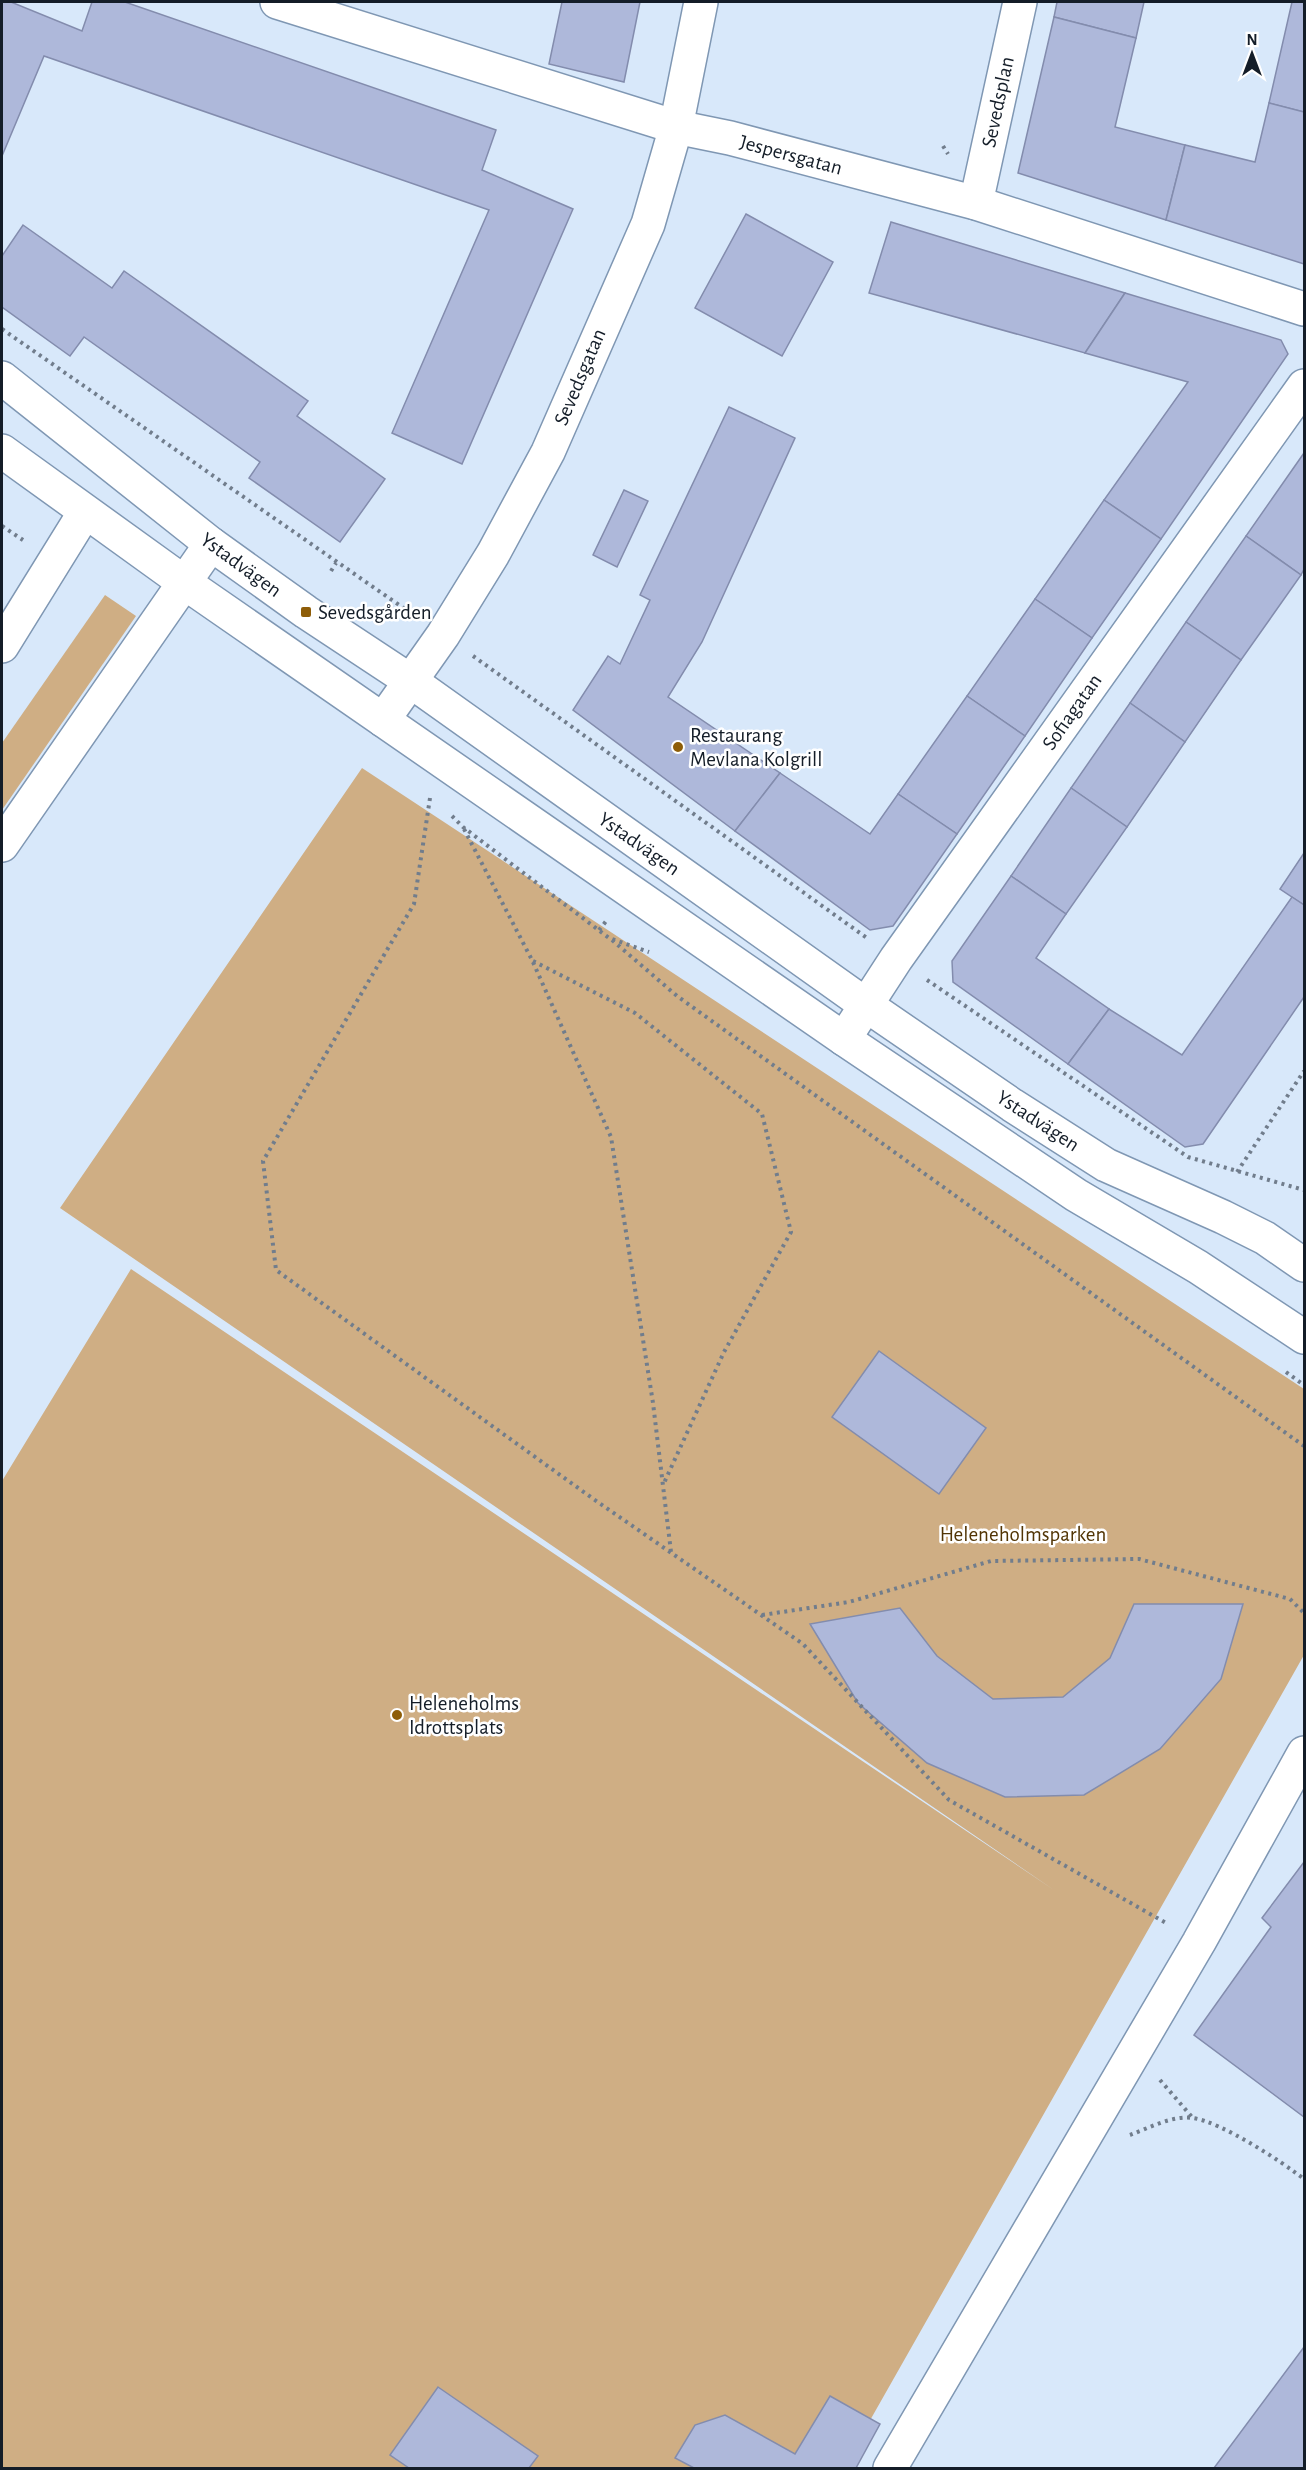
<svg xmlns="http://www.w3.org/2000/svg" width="1306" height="2470" font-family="'Alegreya Sans',sans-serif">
  <rect width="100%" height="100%" fill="#d8e8fa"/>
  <g fill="#cfae84">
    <polygon points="105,595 136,616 2,810 2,743"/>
    <polygon points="362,768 1304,1389 1304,1655 843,2468 2,2468 2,1481 131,1269 1054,1890 60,1208"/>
  </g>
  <g fill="#aeb8da" stroke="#838cad" stroke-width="1.5">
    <polygon points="2,2 11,2 82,31 92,2 125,2 496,130 482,170 573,209 462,464 392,433 489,210 44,56 2,156"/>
    <polygon points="562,2 640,2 624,82 549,64"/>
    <polygon points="1057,2 1144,2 1136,38 1054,17"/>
    <polygon points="1292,2 1304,2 1304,112 1269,103"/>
    <polygon points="1054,17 1136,38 1115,127 1185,145 1166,220 1018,173"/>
    <polygon points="1269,103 1304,112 1304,264 1166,220 1185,145 1255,162"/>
    <polygon points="746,214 833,262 782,356 695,308"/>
    <polygon points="891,222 1125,293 1085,353 869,293"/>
    <polygon points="23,225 112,288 124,271 308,401 297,416 385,479 340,542 249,478 260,462 84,337 70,356 2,307 2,256"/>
    <polygon points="1125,293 1281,340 1288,354 1161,539 1104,500 1188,382 1085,353"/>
    <polygon points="729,407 795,438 702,642 668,697 780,773 735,831 573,710 608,656 620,664 650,600 640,595"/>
    <polygon points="1304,453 1304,569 1301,575 1246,536"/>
    <polygon points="624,490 648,501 617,567 593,555"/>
    <polygon points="1104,500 1161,539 1092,638 1035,599"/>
    <polygon points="1246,536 1301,575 1241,660 1186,622"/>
    <polygon points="1035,599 1092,638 1025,736 967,696"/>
    <polygon points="1186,622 1241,660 1185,742 1130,703"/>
    <polygon points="967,696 1025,736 957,834 898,794"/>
    <polygon points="1130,703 1185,742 1127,827 1071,788"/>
    <polygon points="780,773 870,834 898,794 957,834 893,926 870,930 735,831"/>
    <polygon points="1071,788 1127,827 1066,914 1011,876"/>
    <polygon points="1304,853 1304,905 1280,889"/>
    <polygon points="1011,876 1066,914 1036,958 1109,1009 1068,1064 953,982 952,961"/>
    <polygon points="1292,897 1304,905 1304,997 1203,1144 1185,1147 1068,1064 1109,1009 1182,1055"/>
    <polygon points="879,1351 986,1428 939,1494 832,1417"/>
    <polygon points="1134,1604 1243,1604 1221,1679 1160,1749 1084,1795 1005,1797 927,1763 858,1703 810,1624 900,1608 937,1656 993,1699 1063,1697 1110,1658"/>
    <polygon points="1304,1862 1304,2117 1194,2035 1271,1927 1262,1918"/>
    <polygon points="1304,2347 1304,2468 1214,2468"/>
    <polygon points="438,2387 538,2456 529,2468 409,2468 390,2455"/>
    <polygon points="830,2396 880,2424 856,2468 694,2468 675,2458 695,2425 725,2415 795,2454"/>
  </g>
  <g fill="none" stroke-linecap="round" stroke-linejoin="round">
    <g stroke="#7f97b3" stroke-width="36">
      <g id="minor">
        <polyline points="277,2 676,127 730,138 976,203 1304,309"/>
        <polyline points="976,203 1020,2"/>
        <polyline points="2,646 85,512"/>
        <polyline points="383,720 443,635 493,554 548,452 648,224 676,127 701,2"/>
        <polyline points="2,845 211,544"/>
        <polyline points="844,1039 896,959 1304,386"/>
        <polyline points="890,2468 1199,1942 1304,1753"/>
      </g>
    </g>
    <g stroke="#7f97b3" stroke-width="36">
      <g id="major">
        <polyline points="2,378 211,544 306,612 412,682 866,1005 1012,1105 1106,1165 1223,1217 1265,1238 1304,1265"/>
        <polyline points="2,451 185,583 844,1039 1076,1195 1198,1267 1304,1337"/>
      </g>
    </g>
    <g stroke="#717d8c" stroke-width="4" stroke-dasharray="3 4.5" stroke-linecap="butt">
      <polyline points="943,146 948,154"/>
      <polyline points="2,329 412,614"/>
      <polyline points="2,526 23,540"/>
      <polyline points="331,571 336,563"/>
      <polyline points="473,656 867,938"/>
      <polyline points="430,798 414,904 263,1161 276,1270 592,1498 803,1644 949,1800 1166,1923"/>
      <polyline points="452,816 463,827 609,938 649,952"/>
      <polyline points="464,829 532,960 611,1137 653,1403 671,1552"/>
      <polyline points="599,930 607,920"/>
      <polyline points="612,940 677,996 1304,1446"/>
      <polyline points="533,961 635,1013 762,1114 791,1232 724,1352 664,1483"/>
      <polyline points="927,980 1188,1157 1304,1190"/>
      <polyline points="1237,1172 1304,1071"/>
      <polyline points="1286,1372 1304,1385"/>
      <polyline points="762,1615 849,1602 991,1561 1139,1559 1290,1599 1304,1613"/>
      <polyline points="1160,2080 1192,2117"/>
      <path d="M1130 2135C1149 2128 1172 2115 1193 2118 1221 2122 1281 2161 1304 2179"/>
    </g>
    <use href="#minor" stroke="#fff" stroke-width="33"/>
    <use href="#major" stroke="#fff" stroke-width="33"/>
  </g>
  <g fill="#8e5d08" stroke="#fff" stroke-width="2">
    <rect x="300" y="606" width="12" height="12" rx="3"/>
    <circle cx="678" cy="747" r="6"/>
    <circle cx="397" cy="1715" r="6"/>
  </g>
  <g text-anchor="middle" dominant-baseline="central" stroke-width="5" stroke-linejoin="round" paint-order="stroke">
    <g font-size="21" fill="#141d28" stroke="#fff">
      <text transform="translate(998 102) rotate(-78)">Sevedsplan</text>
      <text transform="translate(791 155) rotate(15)">Jespersgatan</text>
      <text transform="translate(580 377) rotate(-67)">Sevedsgatan</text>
      <text transform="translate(241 565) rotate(36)">Ystadvägen</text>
      <text transform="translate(1072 712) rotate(-55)">Sofiagatan</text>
      <text transform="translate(639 844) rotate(35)">Ystadvägen</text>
      <text transform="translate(1038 1121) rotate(33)">Ystadvägen</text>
    </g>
    <g font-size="21" fill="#141d28" stroke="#fff" text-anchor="start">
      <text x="318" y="612">Sevedsgården</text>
      <text x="690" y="735">Restaurang<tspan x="690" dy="24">Mevlana Kolgrill</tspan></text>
      <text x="409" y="1703">Heleneholms<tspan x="409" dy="24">Idrottsplats</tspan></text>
    </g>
    <g font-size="21" fill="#523505" stroke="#fff">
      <text x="1023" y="1534">Heleneholmsparken</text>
    </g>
  </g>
  <rect width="1306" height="2470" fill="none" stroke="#141d28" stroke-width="6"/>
  <g transform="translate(1252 54)" stroke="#ffffff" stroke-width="4.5" paint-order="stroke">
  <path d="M0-4.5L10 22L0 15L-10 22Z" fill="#141d28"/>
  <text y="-9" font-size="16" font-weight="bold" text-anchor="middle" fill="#141d28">N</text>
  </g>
</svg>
